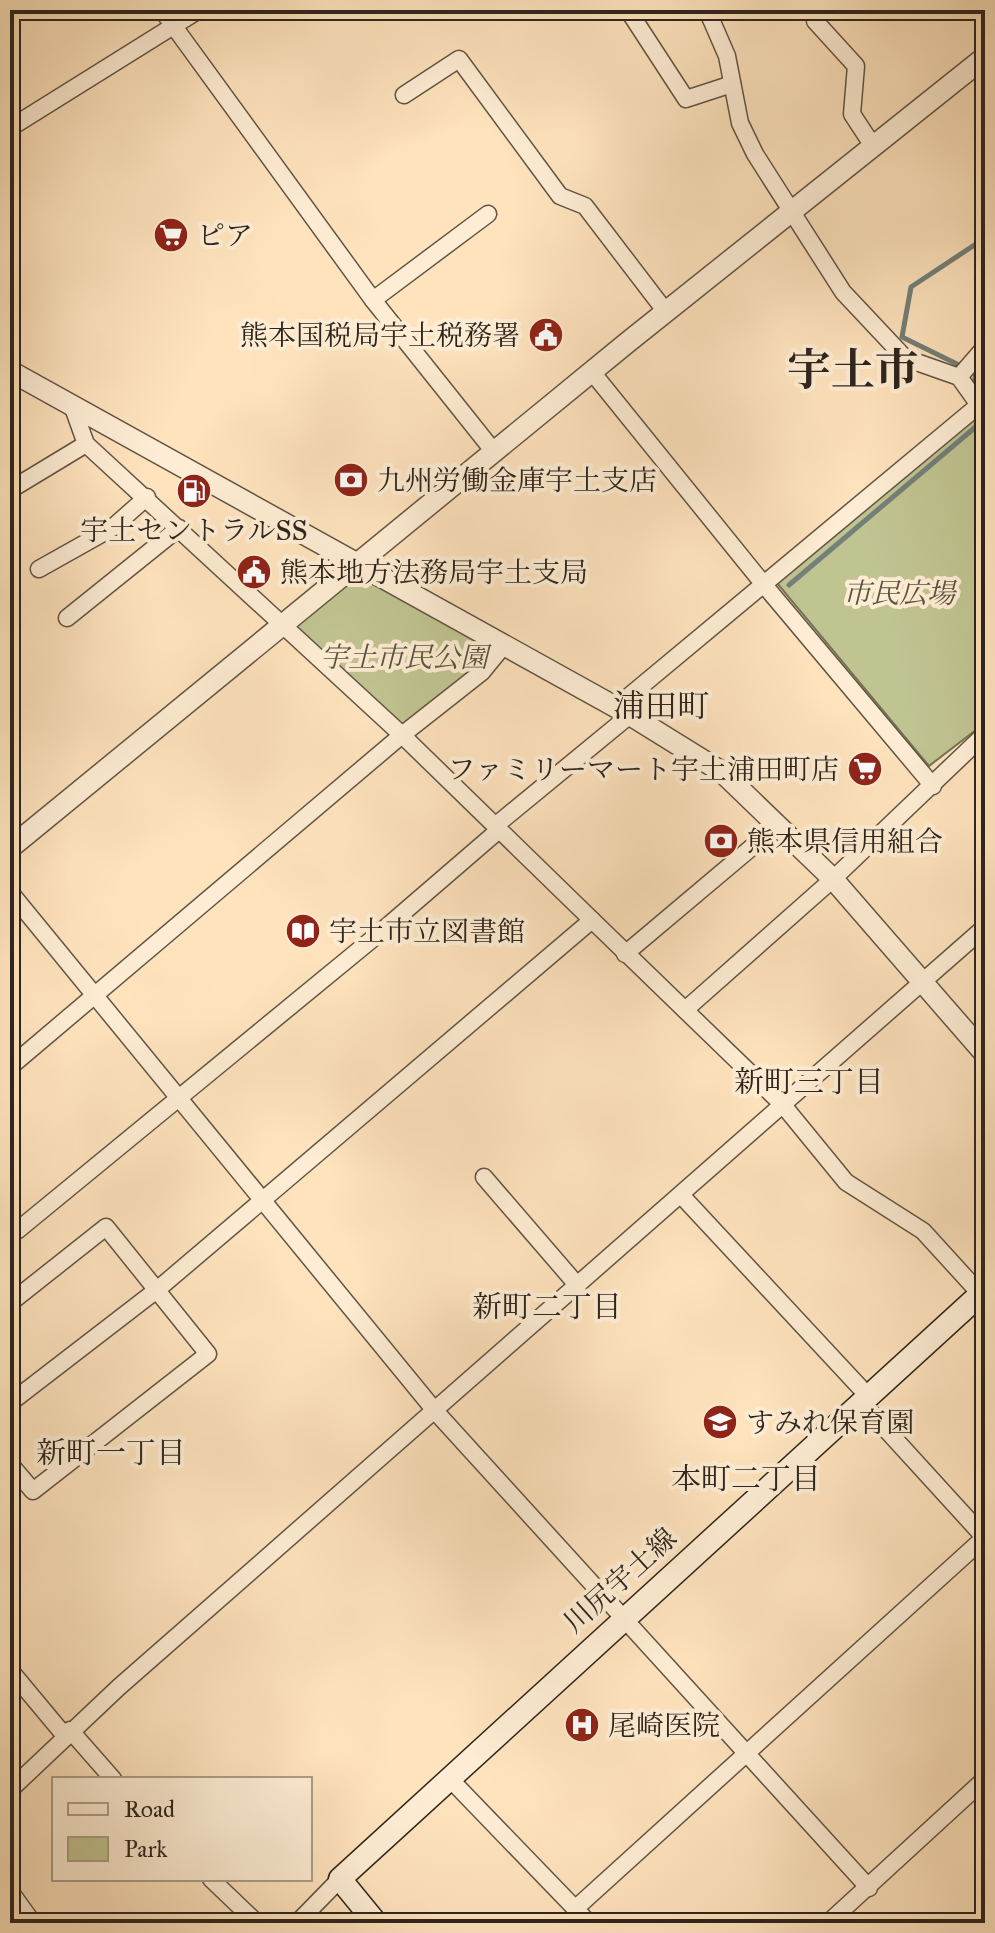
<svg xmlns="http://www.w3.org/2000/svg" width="995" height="1933" font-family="'IM FELL Great Primer','Noto Serif JP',serif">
  <rect width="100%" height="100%" fill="#fee3bd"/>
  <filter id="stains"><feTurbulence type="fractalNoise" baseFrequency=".0025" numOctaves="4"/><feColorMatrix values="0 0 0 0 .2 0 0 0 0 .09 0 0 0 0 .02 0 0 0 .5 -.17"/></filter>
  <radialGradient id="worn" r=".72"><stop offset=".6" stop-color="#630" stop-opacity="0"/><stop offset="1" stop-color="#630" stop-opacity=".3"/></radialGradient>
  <g fill="#c0c491" stroke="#777456" stroke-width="2">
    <polygon points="974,376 985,376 985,723 929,766 777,583 982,406 972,385"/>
    <polygon points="356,565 504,645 402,735 282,627"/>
  </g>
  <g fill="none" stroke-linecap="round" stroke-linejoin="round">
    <g stroke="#74807a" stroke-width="5">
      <polyline points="961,366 902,337 911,287 985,238"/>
      <polyline points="975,375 985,382"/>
      <polyline points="789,585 985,419"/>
    </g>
    <g stroke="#625444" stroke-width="19">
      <g id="minor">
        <polyline points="162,10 373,300 495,453"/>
        <polyline points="628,10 686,99 732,84"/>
        <polyline points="815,21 856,66 852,114 873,146"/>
        <polyline points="404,95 459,59 560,196 585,206 666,312"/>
        <polyline points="10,128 199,10"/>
        <polyline points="373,300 488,214"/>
        <polyline points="592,372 765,586 933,786"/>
        <polyline points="959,377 985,347"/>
        <polyline points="72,405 86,444 402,735 592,920 783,1105 846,1182 923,1231 985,1299"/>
        <polyline points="10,490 86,444"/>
        <polyline points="39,569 112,528 147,497"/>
        <polyline points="67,618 179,528"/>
        <polyline points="616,707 979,405 959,377 905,358 843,292 755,154 740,123 727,56 707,10"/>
        <polyline points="495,826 630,715"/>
        <polyline points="10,892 436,1412 869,1888"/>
        <polyline points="625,954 777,826"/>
        <polyline points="685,1010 833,879 985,734"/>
        <polyline points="10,1067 402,735 482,672 504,645"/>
        <polyline points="484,1177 578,1286"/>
        <polyline points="681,1195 868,1396"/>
        <polyline points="10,1218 18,1230 376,936 499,830"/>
        <polyline points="10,1303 106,1227 208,1354 33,1491 10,1464"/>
        <polyline points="861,1402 985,1538"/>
        <polyline points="10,1403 158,1289 592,920"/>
        <polyline points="10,1670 65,1736"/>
        <polyline points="70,1730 113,1779"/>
        <polyline points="450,1779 589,1923"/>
        <polyline points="10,1790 119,1687 985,927"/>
        <polyline points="211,1879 257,1923"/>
        <polyline points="10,1891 33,1923"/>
        <polyline points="576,1908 985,1537"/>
        <polyline points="297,1923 340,1879"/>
        <polyline points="828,1923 985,1779"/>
      </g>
    </g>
    <g stroke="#625444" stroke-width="23">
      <g id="tertiary">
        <polyline points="10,371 630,715 722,772 833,879 985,1054"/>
        <polyline points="10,848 628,342 985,57"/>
      </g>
    </g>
    <g stroke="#2e251c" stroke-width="25">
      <polyline id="secondary" points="376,1923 340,1879 985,1290"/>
    </g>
    <use href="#minor" stroke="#feedd4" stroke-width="16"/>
    <use href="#tertiary" stroke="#feedd4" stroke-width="20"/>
    <use href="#secondary" stroke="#feedd4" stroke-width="22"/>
  </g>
  <defs>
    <g id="supermarket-disc" transform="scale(1.8)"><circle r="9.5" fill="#8f2418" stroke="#feedd4"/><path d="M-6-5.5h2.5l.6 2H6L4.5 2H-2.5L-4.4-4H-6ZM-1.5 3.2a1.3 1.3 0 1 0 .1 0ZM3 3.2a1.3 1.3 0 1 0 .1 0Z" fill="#fff"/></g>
    <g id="civic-disc" transform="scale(1.8)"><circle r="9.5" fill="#8f2418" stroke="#feedd4"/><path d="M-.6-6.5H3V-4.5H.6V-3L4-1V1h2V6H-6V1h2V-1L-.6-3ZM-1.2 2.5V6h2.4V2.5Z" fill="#fff"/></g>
    <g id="bank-disc" transform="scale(1.8)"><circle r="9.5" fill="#8f2418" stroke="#feedd4"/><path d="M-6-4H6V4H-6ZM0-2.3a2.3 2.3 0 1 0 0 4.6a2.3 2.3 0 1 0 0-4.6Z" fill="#fff"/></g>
    <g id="fuel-disc" transform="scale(1.8)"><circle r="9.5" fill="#8f2418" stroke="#feedd4"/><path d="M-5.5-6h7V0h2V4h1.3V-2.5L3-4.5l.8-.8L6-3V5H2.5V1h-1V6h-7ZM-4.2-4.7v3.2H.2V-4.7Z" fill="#fff"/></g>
    <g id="library-disc" transform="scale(1.8)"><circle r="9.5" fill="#8f2418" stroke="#feedd4"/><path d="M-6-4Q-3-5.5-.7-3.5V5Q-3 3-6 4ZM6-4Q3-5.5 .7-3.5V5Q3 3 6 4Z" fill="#fff"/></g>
    <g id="school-disc" transform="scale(1.8)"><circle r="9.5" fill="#8f2418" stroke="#feedd4"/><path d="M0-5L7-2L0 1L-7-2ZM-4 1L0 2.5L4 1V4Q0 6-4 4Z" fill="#fff"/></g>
    <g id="hospital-disc" transform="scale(1.8)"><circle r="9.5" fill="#8f2418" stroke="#feedd4"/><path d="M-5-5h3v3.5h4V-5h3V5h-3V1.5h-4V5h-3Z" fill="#fff"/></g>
  </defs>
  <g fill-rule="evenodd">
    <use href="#supermarket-disc" x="171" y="235"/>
    <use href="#civic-disc" x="546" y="335"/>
    <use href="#bank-disc" x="351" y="480"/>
    <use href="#fuel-disc" x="194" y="491"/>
    <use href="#civic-disc" x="254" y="572"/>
    <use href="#supermarket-disc" x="865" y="769"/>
    <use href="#bank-disc" x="721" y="841"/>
    <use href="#library-disc" x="303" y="931"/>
    <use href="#school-disc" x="720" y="1422"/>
    <use href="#hospital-disc" x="582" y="1725"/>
  </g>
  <g text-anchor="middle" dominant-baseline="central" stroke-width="8" stroke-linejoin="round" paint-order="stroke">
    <g font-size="28" fill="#2e251c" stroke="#feedd4" text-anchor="start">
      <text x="197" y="235">ピア</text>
      <text x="520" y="335" text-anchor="end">熊本国税局宇土税務署</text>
      <text x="377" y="480">九州労働金庫宇土支店</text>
      <text x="194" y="530" text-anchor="middle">宇土セントラルSS</text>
      <text x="280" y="572">熊本地方法務局宇土支局</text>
      <text x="839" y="769" text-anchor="end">ファミリーマート宇土浦田町店</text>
      <text x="747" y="841">熊本県信用組合</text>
      <text x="329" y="931">宇土市立図書館</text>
      <text x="746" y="1422">すみれ保育園</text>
      <text x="608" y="1725">尾崎医院</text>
    </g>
    <g font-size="28" font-style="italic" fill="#5a553f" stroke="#feedd4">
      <text x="899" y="593">市民広場</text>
      <text x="404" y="657">宇土市民公園</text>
    </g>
    <g font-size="28" fill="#2e251c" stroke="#feedd4">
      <text transform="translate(620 1580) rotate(-42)">川尻宇土線</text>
    </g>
    <g font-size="30" fill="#2e251c" stroke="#feedd4">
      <text x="809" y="1082">新町三丁目</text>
      <text x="547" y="1307">新町二丁目</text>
      <text x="111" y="1453">新町一丁目</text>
      <text x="746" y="1479">本町二丁目</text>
    </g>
    <g font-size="32" fill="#2e251c" stroke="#feedd4">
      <text x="661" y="706">浦田町</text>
    </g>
    <g font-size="44" font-weight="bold" fill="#2e251c" stroke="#feedd4">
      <text x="853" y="370">宇土市</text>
    </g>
  </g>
  <rect width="995" height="1933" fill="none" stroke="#fee3bd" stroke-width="40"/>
  <rect x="12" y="12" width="971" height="1909" fill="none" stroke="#2e251c" stroke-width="4"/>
  <rect x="20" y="20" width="955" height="1893" fill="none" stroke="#2e251c" stroke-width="2"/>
  <rect x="52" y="1777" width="260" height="104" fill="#feedd4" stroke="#ab9d8a" stroke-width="2"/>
  <rect x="68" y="1803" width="40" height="12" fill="#feedd4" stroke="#ab9d8a" stroke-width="2"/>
  <text x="124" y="1817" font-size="24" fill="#2e251c">Road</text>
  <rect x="68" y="1837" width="40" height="24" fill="#c0c491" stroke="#ab9d8a" stroke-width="2"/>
  <text x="124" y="1857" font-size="24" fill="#2e251c">Park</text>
  <rect width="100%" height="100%" filter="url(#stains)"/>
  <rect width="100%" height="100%" fill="url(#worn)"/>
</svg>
